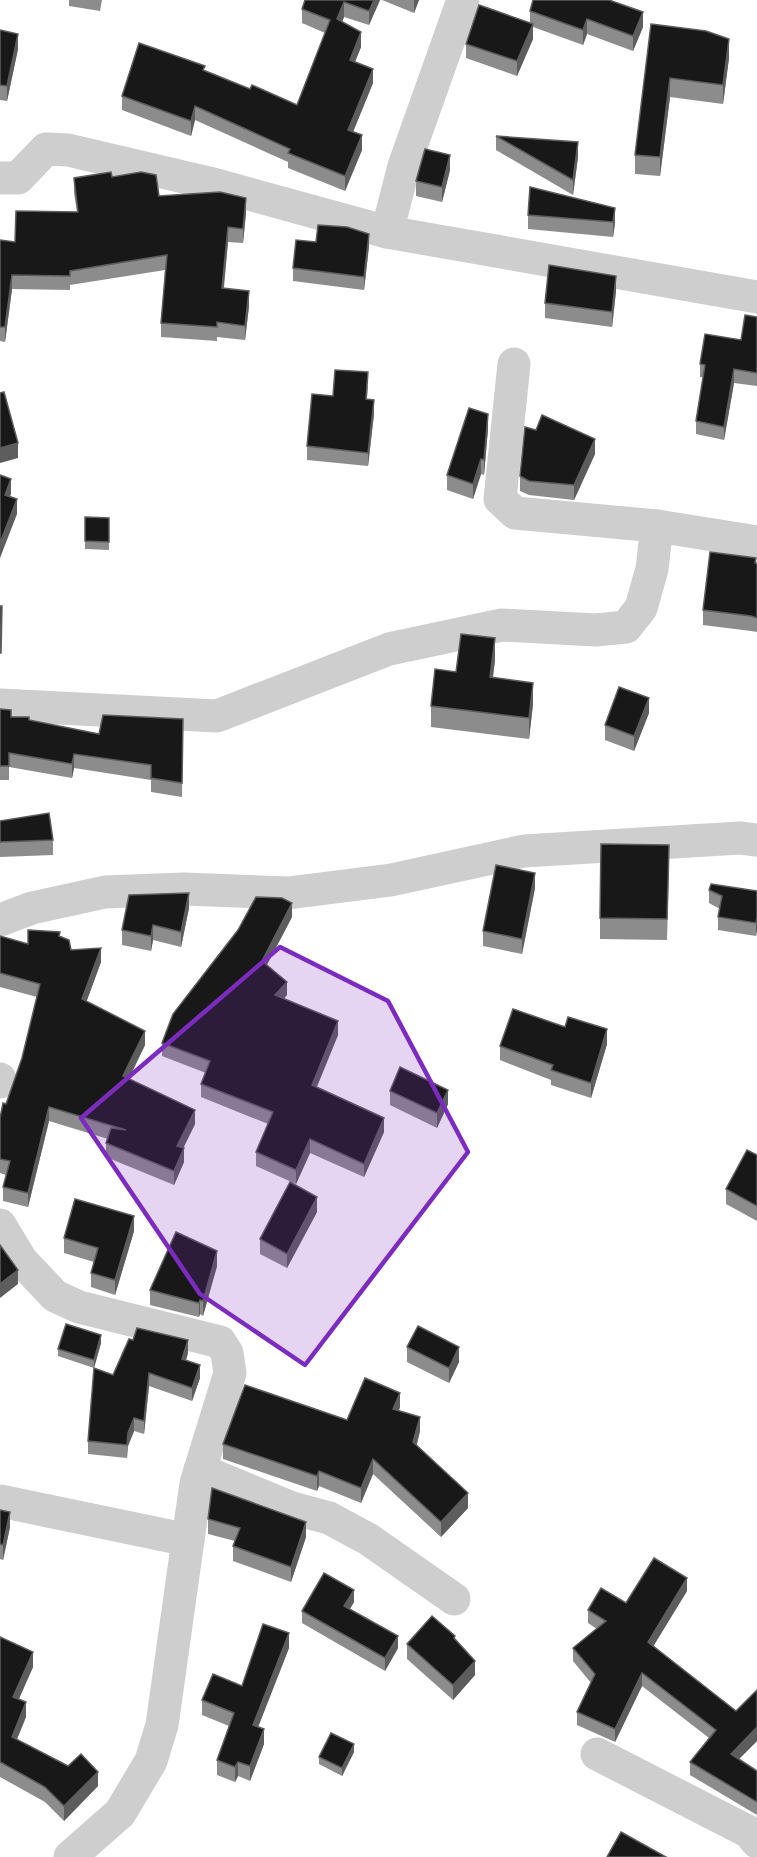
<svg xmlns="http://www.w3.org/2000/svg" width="757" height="1857" font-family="Ubuntu,sans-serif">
  <rect width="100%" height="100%" fill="#fff"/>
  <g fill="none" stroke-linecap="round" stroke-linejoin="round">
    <g stroke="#cecece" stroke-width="33">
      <polyline points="0,178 18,178 46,149 68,150 209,183 387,232 757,297"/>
      <polyline points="387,232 404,166 463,0"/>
      <polyline points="514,364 500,499 515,513 657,526"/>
      <polyline points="0,705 217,716 389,649 502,625 596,630 626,627 641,608 652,569 657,526 757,542"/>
      <polyline points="0,920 32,908 105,892 184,889 288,893 391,880 524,851 740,838 757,840"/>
      <polyline points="0,1079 0,1082"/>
      <polyline points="0,1225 21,1260 55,1296 79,1307 220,1342 227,1353 230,1373 196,1483 162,1725 151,1761 120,1813 70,1857"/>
      <polyline points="200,1470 292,1508 329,1518 368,1539 454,1599"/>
      <polyline points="0,1501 188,1540"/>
      <polyline points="597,1754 749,1832 757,1842"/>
    </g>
  </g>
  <g fill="#8c8c8c">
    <polygon points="69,0 102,0 100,11 69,6"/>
    <polygon points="305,0 380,0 369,25 344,17 342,22 361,47 355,62 373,83 353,132 362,150 345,191 288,168 288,162 195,120 191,136 122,110 122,96 205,71 250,89 297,105 325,33 302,23 302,9"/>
    <polygon points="382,0 419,0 414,13"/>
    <polygon points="530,11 643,27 633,51 587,34 583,45 533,27 533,39 517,76 466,58 466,44 530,23"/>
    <polygon points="651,24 729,58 723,104 670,97 660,176 635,174 635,155"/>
    <polygon points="0,30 18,49 7,101 0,100"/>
    <polygon points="496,136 578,157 573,195 496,150"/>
    <polygon points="450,170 442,202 416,196 416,181"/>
    <polygon points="112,177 159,196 246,213 243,243 228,242 224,288 249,306 245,340 217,337 217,341 161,337 161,323 165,270 70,285 70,290 12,289 5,342 0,341 0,240 15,242 77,212 74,193 74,178"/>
    <polygon points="530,187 615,223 613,237 528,229 528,215"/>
    <polygon points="369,246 364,290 293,281 293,268"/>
    <polygon points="616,291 612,327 545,318 545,303"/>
    <polygon points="757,317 757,386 734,383 724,440 696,434 696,421 703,377 700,377 700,364 741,340"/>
    <polygon points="368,386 367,399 374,414 368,466 307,460 307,446 333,396"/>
    <polygon points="488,429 484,475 481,474 473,499 447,490 447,475"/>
    <polygon points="595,454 574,500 529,495 520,491 520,476"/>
    <polygon points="85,517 109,518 109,550 85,549"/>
    <polygon points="757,563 757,632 751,631 703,625 703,610"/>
    <polygon points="495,660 493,678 533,704 529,739 431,727 431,706 456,672"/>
    <polygon points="0,709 11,717 99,734 183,719 182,797 151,792 151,780 74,768 72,778 9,767 9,780 0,780"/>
    <polygon points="649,713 634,751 605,740 605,725"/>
    <polygon points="0,821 53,840 53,855 0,857"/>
    <polygon points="669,866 667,940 600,939 600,918"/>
    <polygon points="535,888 522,954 483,946 483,931"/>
    <polygon points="709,890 757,891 757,930 756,936 718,930 718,917 720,909 709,903"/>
    <polygon points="189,908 181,947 153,940 151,951 122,945 122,930"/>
    <polygon points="292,917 267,965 287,995 284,998 338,1035 317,1087 384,1132 364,1177 310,1153 296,1184 256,1166 256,1152 268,1124 201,1097 201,1084 206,1073 162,1056 162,1043"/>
    <polygon points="0,936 28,944 60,936 71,950 101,962 86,1002 145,1045 129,1079 195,1124 183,1148 184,1162 174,1185 106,1157 106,1143 108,1139 49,1121 28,1207 3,1201 3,1187 6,1175 0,1173 0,1118 6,1104 22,1058 37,997 0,987"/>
    <polygon points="607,1044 591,1098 551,1085 551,1080 500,1060 500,1046"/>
    <polygon points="390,1091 448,1104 437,1128 390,1105"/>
    <polygon points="757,1155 757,1221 726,1204 726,1189"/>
    <polygon points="317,1212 287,1268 260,1254 260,1239"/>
    <polygon points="134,1231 115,1295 91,1287 91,1273 94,1262 64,1253 64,1238"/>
    <polygon points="217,1266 203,1316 200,1314 199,1317 150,1305 150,1290"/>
    <polygon points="101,1343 94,1368 58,1356 58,1349"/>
    <polygon points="407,1347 459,1362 449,1383 407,1362"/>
    <polygon points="188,1353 186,1360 200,1378 192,1401 149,1386 144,1434 134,1431 128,1446 127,1458 88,1454 88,1441 113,1375"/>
    <polygon points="400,1407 399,1411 420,1431 417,1445 468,1508 441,1537 373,1474 361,1503 319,1486 317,1491 223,1459 223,1444 347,1420"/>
    <polygon points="0,1510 10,1527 3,1560 0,1559"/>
    <polygon points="208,1519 306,1537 291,1582 233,1561 233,1546 235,1541 208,1534"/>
    <polygon points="687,1591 653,1646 736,1711 757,1690 757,1741 739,1759 757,1771 757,1815 690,1775 690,1762 709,1738 642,1686 615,1742 577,1725 577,1712 591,1683 573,1661 573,1648 597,1629 588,1623 588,1610"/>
    <polygon points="354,1602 350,1609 398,1648 385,1671 302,1623 302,1611"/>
    <polygon points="0,1637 33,1667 19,1699 26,1717 17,1739 98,1786 64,1821 45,1802 0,1777"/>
    <polygon points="455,1640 475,1675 453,1700 407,1659 407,1644"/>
    <polygon points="289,1648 258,1727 264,1744 250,1781 238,1776 235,1782 217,1775 217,1760 229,1726 202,1715 202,1700 242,1686"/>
    <polygon points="354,1752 342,1776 319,1764 319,1757"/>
  </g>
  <g fill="#5d5d5d">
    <polygon points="374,0 380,0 369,25 369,11"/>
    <polygon points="414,0 419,0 414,13"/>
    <polygon points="344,2 344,17 337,34 337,19"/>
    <polygon points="643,12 643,27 633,51 633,36"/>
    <polygon points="587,19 587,34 583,45 583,30"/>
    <polygon points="533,24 533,39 517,76 517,61"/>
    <polygon points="361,32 361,47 350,74 350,60"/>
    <polygon points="18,34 18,49 7,101 7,86"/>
    <polygon points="729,39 729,58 723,104 723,85"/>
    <polygon points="373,69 373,83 348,144 348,130"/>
    <polygon points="670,78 670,97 660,176 660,157"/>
    <polygon points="195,106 195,120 191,136 191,121"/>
    <polygon points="362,135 362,150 345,191 345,176"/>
    <polygon points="578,142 578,157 573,195 573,180"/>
    <polygon points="450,155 450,170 442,202 442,187"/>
    <polygon points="246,198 246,213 243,243 243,229"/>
    <polygon points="615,208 615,223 613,237 613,222"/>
    <polygon points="228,227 228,242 222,303 222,288"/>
    <polygon points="369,234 369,246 364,290 364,277"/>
    <polygon points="12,275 12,289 5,342 5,327"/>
    <polygon points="616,276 616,291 612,327 612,312"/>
    <polygon points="249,291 249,306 245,340 245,326"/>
    <polygon points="734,369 734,383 724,440 724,427"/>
    <polygon points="374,400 374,414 368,466 368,453"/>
    <polygon points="488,414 488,429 484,475 484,460"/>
    <polygon points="595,439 595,454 574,500 574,485"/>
    <polygon points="18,443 18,458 0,463 0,448"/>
    <polygon points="481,459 481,474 473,499 473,484"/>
    <polygon points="11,479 11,494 5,509 5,495"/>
    <polygon points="17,499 17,514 0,558 0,543"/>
    <polygon points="495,638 495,660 490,698 490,677"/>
    <polygon points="533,683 533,704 529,739 529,718"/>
    <polygon points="649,698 649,713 634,751 634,736"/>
    <polygon points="74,754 74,768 72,778 72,764"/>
    <polygon points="535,873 535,888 522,954 522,939"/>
    <polygon points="189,893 189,908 181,947 181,932"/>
    <polygon points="292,903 292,917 262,974 262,961"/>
    <polygon points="757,916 757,930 756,936 756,923"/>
    <polygon points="153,925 153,940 151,951 151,936"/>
    <polygon points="101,948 101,962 82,1014 82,999"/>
    <polygon points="287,982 287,995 275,1008 275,995"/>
    <polygon points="338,1021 338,1035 312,1098 312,1085"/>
    <polygon points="607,1029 607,1044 591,1098 591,1083"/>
    <polygon points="145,1031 145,1045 123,1090 123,1076"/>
    <polygon points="448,1090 448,1104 437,1128 437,1113"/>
    <polygon points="49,1107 49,1121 28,1207 28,1193"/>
    <polygon points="195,1110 195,1124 177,1161 177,1146"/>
    <polygon points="384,1118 384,1132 364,1177 364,1164"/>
    <polygon points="310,1139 310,1153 296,1184 296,1170"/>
    <polygon points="184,1148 184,1162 174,1185 174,1171"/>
    <polygon points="317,1197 317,1212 287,1268 287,1254"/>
    <polygon points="134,1216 134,1231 115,1295 115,1280"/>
    <polygon points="217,1251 217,1266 203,1316 203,1301"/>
    <polygon points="18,1270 18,1284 0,1298 0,1284"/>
    <polygon points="200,1300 200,1314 199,1317 199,1303"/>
    <polygon points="101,1335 101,1343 94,1368 94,1360"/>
    <polygon points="188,1340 188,1353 182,1372 182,1359"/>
    <polygon points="459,1347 459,1362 449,1383 449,1368"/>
    <polygon points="200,1365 200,1378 192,1401 192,1388"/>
    <polygon points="149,1373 149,1386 144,1434 144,1421"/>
    <polygon points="400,1393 400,1407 393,1424 393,1409"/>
    <polygon points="420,1417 420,1431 413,1457 413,1442"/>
    <polygon points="134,1418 134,1431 128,1446 127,1458 128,1433"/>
    <polygon points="373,1459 373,1474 361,1503 361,1488"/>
    <polygon points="319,1471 319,1486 317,1491 317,1476"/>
    <polygon points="468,1493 468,1508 441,1537 441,1522"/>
    <polygon points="10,1512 10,1527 3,1560 3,1545"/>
    <polygon points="306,1522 306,1537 291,1582 291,1567"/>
    <polygon points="687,1578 687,1591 648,1655 648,1642"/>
    <polygon points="354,1590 354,1602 344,1618 344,1606"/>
    <polygon points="289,1633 289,1648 253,1740 253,1725"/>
    <polygon points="398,1636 398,1648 385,1671 385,1658"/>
    <polygon points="33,1652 33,1667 13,1712 13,1697"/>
    <polygon points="475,1661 475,1675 453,1700 453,1685"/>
    <polygon points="642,1673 642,1686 615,1742 615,1729"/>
    <polygon points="26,1702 26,1717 12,1751 12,1737"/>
    <polygon points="757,1727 757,1741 731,1767 731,1754"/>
    <polygon points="264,1729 264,1744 250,1781 250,1766"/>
    <polygon points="354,1744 354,1752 342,1776 342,1768"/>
    <polygon points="238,1762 238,1776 235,1782 235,1767"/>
    <polygon points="98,1772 98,1786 64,1821 64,1806"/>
  </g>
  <g fill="#181818" stroke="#5d5d5d" stroke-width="1.5">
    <polygon points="305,0 374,0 369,11 344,2 337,19 361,32 350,60 373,69 348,130 362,135 345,176 288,153 290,149 195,106 191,121 122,96 139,43 205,66 203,70 250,89 252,85 297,105 330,20 302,9"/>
    <polygon points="533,0 609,0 643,12 633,36 587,19 583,30 530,11"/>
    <polygon points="479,5 533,24 517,61 466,44"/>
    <polygon points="651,24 706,31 729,39 723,85 670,78 660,157 635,155"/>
    <polygon points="0,30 18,34 7,86 0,85"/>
    <polygon points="496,136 578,142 573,180"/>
    <polygon points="425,149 450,155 442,187 416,181"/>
    <polygon points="111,172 112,177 141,172 156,175 159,196 220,192 246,198 243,229 228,227 222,288 249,291 245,326 217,322 217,327 161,323 167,255 70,271 70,276 12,275 5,327 0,327 0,240 15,242 16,211 78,212 74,178"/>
    <polygon points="530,187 615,208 613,222 528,215"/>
    <polygon points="318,225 347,227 369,234 364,277 293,268 296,240 316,242"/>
    <polygon points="549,265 616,276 612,312 545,303"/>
    <polygon points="745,315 757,317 757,373 734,369 724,427 696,421 705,365 700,364 705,334 741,340"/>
    <polygon points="335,370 368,372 366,399 374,400 368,453 307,446 312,394 333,396"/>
    <polygon points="4,392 18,443 0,448 0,393"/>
    <polygon points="469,408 488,414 484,460 481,459 473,484 447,475"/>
    <polygon points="542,415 595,439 574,485 529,481 520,476 525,427 536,430"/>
    <polygon points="0,475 11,479 5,495 17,499 0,543"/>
    <polygon points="85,517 109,518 109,542 85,541"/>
    <polygon points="710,552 756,558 755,563 757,563 757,618 751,616 703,610"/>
    <polygon points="0,606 2,606 1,653 0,653"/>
    <polygon points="461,634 495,638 490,677 533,683 529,718 431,706 435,669 456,672"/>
    <polygon points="619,687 649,698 634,736 605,725"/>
    <polygon points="0,709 11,710 11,717 29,717 29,720 99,734 103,715 183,719 182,783 151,778 151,765 74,754 72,764 9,753 9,766 0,766"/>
    <polygon points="49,813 53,840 0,842 0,821"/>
    <polygon points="601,844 669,845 667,919 600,918"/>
    <polygon points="496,865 535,873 522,939 483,931"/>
    <polygon points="711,884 757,891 757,916 756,923 718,917 722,896 709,890"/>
    <polygon points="189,893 181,932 153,925 151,936 122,930 129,895"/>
    <polygon points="256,897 282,898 292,903 262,961 287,982 275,995 338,1021 312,1085 384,1118 364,1164 310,1139 296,1170 256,1152 273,1112 201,1084 210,1061 162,1043 173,1014 238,930"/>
    <polygon points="28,930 60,932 59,936 69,940 71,950 101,948 82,999 145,1031 123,1076 195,1110 177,1146 184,1148 174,1171 106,1143 111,1128 126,1130 49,1107 28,1193 3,1187 10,1161 0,1159 0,1118 3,1103 6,1104 22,1058 40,984 0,973 0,936 28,944"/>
    <polygon points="513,1009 565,1027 568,1017 607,1029 591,1083 551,1070 553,1065 500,1046"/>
    <polygon points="400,1067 448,1090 437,1113 390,1091"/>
    <polygon points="747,1150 757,1155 757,1206 726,1189"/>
    <polygon points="290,1182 317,1197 287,1254 260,1239"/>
    <polygon points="75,1199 134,1216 115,1280 91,1273 98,1248 64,1238"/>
    <polygon points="176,1232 217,1251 203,1301 200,1300 199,1303 150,1290"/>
    <polygon points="0,1245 18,1270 0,1284"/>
    <polygon points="66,1324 101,1335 94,1360 58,1349"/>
    <polygon points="418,1326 459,1347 449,1368 407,1347"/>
    <polygon points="137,1328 188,1340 182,1359 200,1365 192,1388 149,1373 144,1421 134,1418 128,1433 127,1445 88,1441 94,1368 113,1375 129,1339 133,1340"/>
    <polygon points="365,1378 400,1393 393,1409 420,1417 413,1442 468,1493 441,1522 373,1459 361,1488 319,1471 317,1476 223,1444 245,1385 347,1420"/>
    <polygon points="212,1488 306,1522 291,1567 233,1546 240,1528 208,1519"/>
    <polygon points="0,1510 10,1512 3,1545 0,1544"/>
    <polygon points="654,1558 687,1578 648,1642 736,1711 757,1690 757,1727 731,1754 757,1771 757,1802 690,1762 716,1730 642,1673 615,1729 577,1712 595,1674 573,1648 606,1621 588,1610 601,1588 626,1603"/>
    <polygon points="324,1573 354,1590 344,1606 398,1636 385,1658 302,1611"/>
    <polygon points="432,1616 455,1636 454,1638 475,1661 453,1685 407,1644"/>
    <polygon points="263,1624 289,1633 253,1725 264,1729 250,1766 238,1762 235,1767 217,1760 234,1713 202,1700 213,1674 242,1686"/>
    <polygon points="0,1637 33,1652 13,1697 26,1702 12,1737 68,1766 81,1754 98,1772 64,1806 45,1787 0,1762"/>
    <polygon points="331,1733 354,1744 342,1768 319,1757"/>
    <polygon points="621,1832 666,1857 607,1857"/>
  </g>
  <path fill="#7b2cbf" fill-opacity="0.2" stroke="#7b2cbf" stroke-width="4.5" stroke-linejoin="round" d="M280 947 388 1001 468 1152 305 1365 200 1294 81 1118Z"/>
</svg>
